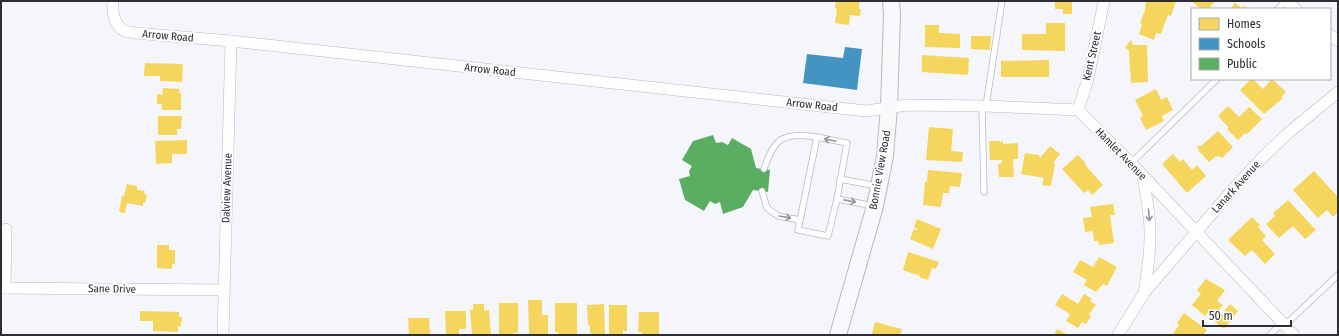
<svg xmlns="http://www.w3.org/2000/svg" width="1339" height="336" font-family="'Fira Sans Condensed',sans-serif">
  <rect width="100%" height="100%" fill="#f5f6fb"/>
  <g fill="#f6d55c">
    <polygon points="836,1 860,1 859,9 861,9 860,16 850,15 849,25 835,23 837,9 835,8"/>
    <polygon points="1055,1 1072,1 1072,14 1063,14 1063,9 1055,9"/>
    <polygon points="1146,1 1176,1 1171,16 1168,15 1161,34 1156,33 1154,40 1139,34 1142,24 1140,23 1145,10"/>
    <polygon points="1191,1 1215,1 1209,9 1201,9"/>
    <polygon points="1235,3 1242,8 1244,6 1249,9 1230,9"/>
    <polygon points="1046,23 1065,23 1065,51 1022,50 1022,34 1046,34"/>
    <polygon points="925,25 939,25 939,33 960,34 960,48 925,47"/>
    <polygon points="971,36 991,36 990,50 971,49"/>
    <polygon points="1131,40 1133,45 1147,45 1148,82 1131,83 1129,51 1125,47"/>
    <polygon points="922,55 969,58 968,75 922,72"/>
    <polygon points="1049,60 1049,77 1001,77 1001,61"/>
    <polygon points="145,63 183,64 182,82 160,81 160,76 144,76"/>
    <polygon points="1251,79 1253,79 1263,89 1272,79 1286,92 1281,97 1283,98 1264,114 1240,90"/>
    <polygon points="163,88 180,89 179,93 181,93 181,110 162,110 162,104 157,104 157,94 162,95"/>
    <polygon points="1156,89 1161,100 1167,97 1173,110 1162,116 1164,121 1146,130 1140,118 1143,116 1135,100"/>
    <polygon points="1228,106 1239,117 1249,107 1262,119 1247,134 1245,133 1238,140 1227,129 1229,128 1218,116"/>
    <polygon points="158,116 182,116 181,129 177,129 177,135 158,135"/>
    <polygon points="929,127 953,129 951,151 963,152 962,162 926,160"/>
    <polygon points="1218,131 1233,147 1222,158 1219,156 1218,157 1216,156 1209,162 1198,150 1199,149 1197,147 1199,145 1200,147"/>
    <polygon points="187,140 187,154 172,154 172,163 156,164 155,141"/>
    <polygon points="989,141 1000,141 1000,142 1003,141 1003,144 1018,143 1018,159 1013,159 1014,177 999,177 998,164 1002,163 1002,160 990,160"/>
    <polygon points="1050,146 1060,154 1053,163 1055,164 1051,186 1042,185 1044,178 1021,174 1025,153 1039,155 1040,158"/>
    <polygon points="1173,154 1180,162 1183,159 1192,170 1197,165 1206,176 1187,193 1162,164"/>
    <polygon points="1078,155 1086,164 1085,165 1103,185 1092,195 1088,190 1084,193 1062,169"/>
    <polygon points="928,170 962,173 960,187 950,186 949,193 943,193 941,207 923,205 925,182 927,182"/>
    <polygon points="1314,171 1338,197 1338,212 1333,217 1327,210 1318,218 1293,190"/>
    <polygon points="127,184 137,186 137,190 145,191 144,194 147,195 145,203 143,203 143,206 127,203 125,213 119,212 122,196 124,196"/>
    <polygon points="1288,200 1316,230 1305,239 1293,226 1279,238 1266,224 1275,216 1273,213"/>
    <polygon points="1113,204 1115,215 1110,215 1114,243 1099,245 1098,241 1094,241 1093,231 1085,232 1083,218 1092,217 1090,207"/>
    <polygon points="1252,217 1260,225 1258,227 1266,236 1262,240 1275,254 1265,264 1252,250 1245,256 1228,240"/>
    <polygon points="917,219 941,229 933,249 910,239 914,229 917,230 918,229 914,227"/>
    <polygon points="157,245 169,245 169,250 175,250 175,264 172,264 172,269 157,268"/>
    <polygon points="908,252 939,262 936,269 932,268 928,280 919,277 920,276 903,270"/>
    <polygon points="1099,257 1117,267 1107,286 1103,284 1096,292 1084,285 1087,280 1073,272 1080,260 1093,267"/>
    <polygon points="1206,279 1225,290 1217,301 1223,305 1215,315 1209,311 1205,316 1192,305 1201,294 1197,290"/>
    <polygon points="1062,294 1078,304 1084,294 1092,299 1090,301 1096,305 1089,314 1091,316 1086,324 1082,322 1078,328 1066,321 1070,314 1055,305"/>
    <polygon points="528,300 542,300 542,315 548,315 548,335 529,335"/>
    <polygon points="499,303 518,303 518,333 513,333 513,335 499,335"/>
    <polygon points="555,303 577,303 577,335 558,335 558,332 555,332"/>
    <polygon points="473,304 484,304 484,311 489,310 491,335 472,335 470,310 473,310"/>
    <polygon points="604,304 605,335 592,335 592,333 590,333 590,325 588,325 587,305"/>
    <polygon points="1230,304 1238,311 1224,329 1215,322"/>
    <polygon points="609,305 627,305 627,331 623,331 623,335 609,335"/>
    <polygon points="140,311 179,312 179,317 182,317 181,326 178,326 178,332 153,331 153,321 140,321"/>
    <polygon points="445,311 466,311 466,329 459,329 459,335 446,335"/>
    <polygon points="639,312 659,312 659,335 642,335 642,332 638,332"/>
    <polygon points="1184,313 1207,330 1203,335 1172,335 1179,325 1177,323"/>
    <polygon points="408,318 429,318 430,335 409,335"/>
    <polygon points="875,322 902,329 900,335 876,335 872,334"/>
    <polygon points="1057,329 1068,335 1054,335"/>
  </g>
  <polygon fill="#4393c3" points="845,47 862,49 857,90 803,83 807,54 843,58"/>
  <polygon fill="#5aae61" points="713,135 716,143 722,142 728,145 732,138 751,149 756,168 770,170 768,192 753,190 743,207 723,214 720,202 715,204 710,201 704,211 685,200 679,179 690,176 689,171 692,166 682,160 693,141"/>
  <g fill="none" stroke-linecap="round" stroke-linejoin="round">
    <g stroke="#b8b9be" stroke-width="7">
      <g id="lane">
        <polyline points="1278,9 1285,1"/>
        <polyline points="986,106 1002,1"/>
        <polyline points="982,107 984,192"/>
        <polyline points="1131,163 1217,79"/>
        <path d="M764 169C767 160 772 147 779 141 795 129 829 140 847 143L837 199"/>
        <polyline points="840,179 877,186"/>
        <polyline points="762,191 767,208 778,216 800,220 798,230 828,236 837,199 874,206"/>
        <polyline points="800,220 817,137"/>
        <polyline points="1285,325 1338,275"/>
        <polyline points="1270,335 1283,322"/>
      </g>
    </g>
    <g stroke="#b8b9be" stroke-width="12">
      <g id="street">
        <path d="M113 1C112 12 114 26 125 31 127 32 132 32 135 33L231 41 866 111 907 105 986 106 1078 110 1131 163 1294 335"/>
        <polyline points="1285,1 1296,9"/>
        <polyline points="1330,35 1338,41"/>
        <polyline points="1078,110 1088,79 1104,1"/>
        <path d="M1143 176C1146 197 1151 217 1150 238 1150 256 1147 275 1144 293"/>
        <polyline points="1,288 224,290"/>
        <polyline points="5,288 6,229"/>
        <polyline points="223,335 231,41"/>
        <polyline points="1118,335 1144,293 1234,188 1259,161 1287,134 1338,92"/>
      </g>
    </g>
    <g stroke="#b8b9be" stroke-width="18">
      <polyline id="secondary" points="838,335 875,206 885,156 889,107 892,15 891,1"/>
    </g>
    <use href="#lane" stroke="#fefefe" stroke-width="5.5"/>
    <use href="#street" stroke="#fefefe" stroke-width="11"/>
    <use href="#secondary" stroke="#f9f9fb" stroke-width="16"/>
  </g>
  <defs><path id="oneway-shaft" d="M-6 0H5M1.5-3L5.5 0L1.5 3" fill="none" stroke-width="1.6" stroke-linecap="round" stroke-linejoin="round"/></defs>
  <g stroke="#96969a">
    <use href="#oneway-shaft" transform="translate(830 140) rotate(-168)"/>
    <use href="#oneway-shaft" transform="translate(850 201) rotate(11)"/>
    <use href="#oneway-shaft" transform="translate(1149 215) rotate(85)"/>
    <use href="#oneway-shaft" transform="translate(785 217) rotate(10)"/>
  </g>
  <g text-anchor="middle" dominant-baseline="central" stroke-width="4" stroke-linejoin="round" paint-order="stroke">
    <g font-size="11" fill="#2e2f35" stroke="#fff">
      <text transform="translate(168 36) rotate(5)">Arrow Road</text>
      <text transform="translate(1092 56) rotate(-77)">Kent Street</text>
      <text transform="translate(490 70) rotate(6)">Arrow Road</text>
      <text transform="translate(812 105) rotate(6)">Arrow Road</text>
      <text transform="translate(1121 154) rotate(46)">Hamlet Avenue</text>
      <text transform="translate(880 170) rotate(-80)">Bonnie View Road</text>
      <text transform="translate(1236 187) rotate(-48)">Lanark Avenue</text>
      <text transform="translate(227 188) rotate(-88)">Dalview Avenue</text>
      <text transform="translate(112 289) rotate(1)">Sane Drive</text>
    </g>
  </g>
  <rect width="1339" height="336" fill="none" stroke="#2e2f35" stroke-width="4"/>
  <rect x="1191" y="8" width="140" height="72" fill="#ffffff" stroke="#abacae"/>
  <rect x="1199" y="18" width="20" height="12" fill="#f6d55c" stroke="#abacae"/>
  <text x="1227" y="28" font-size="12" fill="#2e2f35">Homes</text>
  <rect x="1199" y="38" width="20" height="12" fill="#4393c3" stroke="#abacae"/>
  <text x="1227" y="48" font-size="12" fill="#2e2f35">Schools</text>
  <rect x="1199" y="58" width="20" height="12" fill="#5aae61" stroke="#abacae"/>
  <text x="1227" y="68" font-size="12" fill="#2e2f35">Public</text>
  <path d="M1203 320v6h88v-6" fill="none" stroke="#2e2f35" stroke-width="2"/>
  <text x="1209" y="320" font-size="12" fill="#2e2f35" stroke="#ffffff" stroke-width="3" paint-order="stroke">50 m</text>
</svg>
